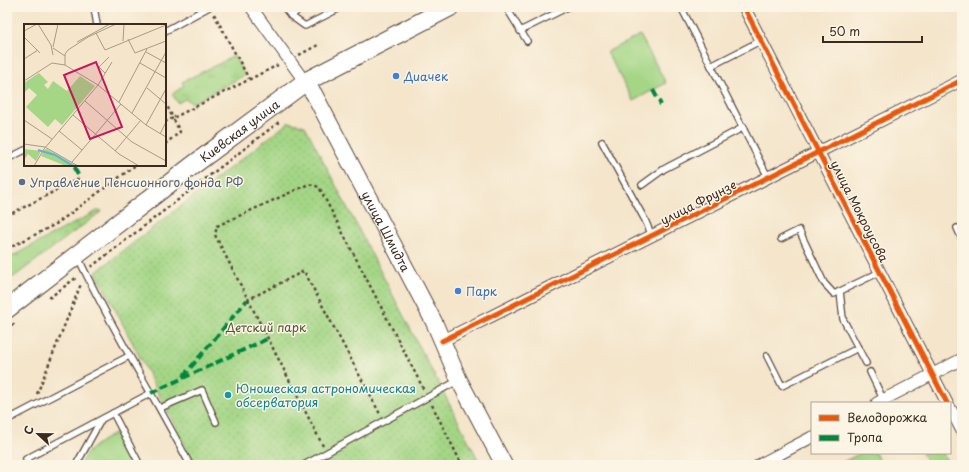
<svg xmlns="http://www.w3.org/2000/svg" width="969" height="472" font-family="'Playpen Sans',sans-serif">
  <defs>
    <pattern id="grass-tufts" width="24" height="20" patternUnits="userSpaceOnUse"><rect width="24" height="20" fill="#a4d686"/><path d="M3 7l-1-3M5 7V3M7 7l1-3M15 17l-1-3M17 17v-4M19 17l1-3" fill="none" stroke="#8eb873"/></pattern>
    <pattern id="park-dots" width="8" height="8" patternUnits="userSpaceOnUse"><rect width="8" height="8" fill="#a4d686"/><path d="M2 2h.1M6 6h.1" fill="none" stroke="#8eb873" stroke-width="1.8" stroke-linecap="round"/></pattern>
  </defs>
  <rect width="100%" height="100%" fill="#fcf5e5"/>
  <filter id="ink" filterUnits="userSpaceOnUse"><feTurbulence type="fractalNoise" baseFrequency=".025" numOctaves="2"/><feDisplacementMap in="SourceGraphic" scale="8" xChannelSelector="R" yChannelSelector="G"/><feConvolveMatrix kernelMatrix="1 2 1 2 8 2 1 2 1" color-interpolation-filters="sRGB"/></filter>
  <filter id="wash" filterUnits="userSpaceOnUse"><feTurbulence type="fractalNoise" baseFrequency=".012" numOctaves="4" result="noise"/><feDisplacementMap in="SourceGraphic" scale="16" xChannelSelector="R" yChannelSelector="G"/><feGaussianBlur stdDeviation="0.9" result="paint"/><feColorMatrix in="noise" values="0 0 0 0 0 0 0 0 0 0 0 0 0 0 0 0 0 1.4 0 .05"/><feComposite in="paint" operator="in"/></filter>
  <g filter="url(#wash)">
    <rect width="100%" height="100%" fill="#f4e5cb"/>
    <g fill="url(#grass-tufts)" stroke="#708052">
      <polygon points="234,56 245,75 193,103 185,99 178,103 172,94 184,86 182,82"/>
      <polygon points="99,210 102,211 7,282 7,259"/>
    </g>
    <polygon fill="url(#park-dots)" stroke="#708052" points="289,122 305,126 481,465 195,465 96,272"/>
    <g fill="#a4d686" stroke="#708052">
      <polygon points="640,35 666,83 633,101 607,52"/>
      <path d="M116 433 133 465H80C86 449 103 440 116 433Z"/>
      <polygon points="861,453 875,453 882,465 837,465"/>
      <polygon points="922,453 943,453 948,464 928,465"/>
    </g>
  </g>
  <g filter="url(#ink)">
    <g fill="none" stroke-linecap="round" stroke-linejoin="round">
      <g stroke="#574638" stroke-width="8">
        <g id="lane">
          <polyline points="94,7 97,25"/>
          <polyline points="284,7 291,16 305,26 342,7"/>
          <polyline points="506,7 527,41"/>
          <polyline points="681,7 768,177"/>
          <polyline points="291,16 302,7"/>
          <polyline points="165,31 209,7"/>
          <polyline points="520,31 568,7"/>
          <polyline points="711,66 760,41"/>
          <polyline points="602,142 645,220 652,236"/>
          <polyline points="7,159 25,150"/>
          <polyline points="642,185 664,169 744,127"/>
          <polyline points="957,228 962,239"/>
          <polyline points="781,239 799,230 824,283 834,294 880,272"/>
          <path d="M78 257C111 329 154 395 190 465"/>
          <polyline points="840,291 843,319 866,363"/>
          <polyline points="767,356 782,386 858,348"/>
          <polyline points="870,372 883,399"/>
          <polyline points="160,408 202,390 216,422"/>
          <polyline points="113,413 140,465"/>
          <polyline points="7,420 129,356"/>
          <polyline points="29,465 26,459 151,393"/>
          <polyline points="76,465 101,420"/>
          <polyline points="304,465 459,380"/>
        </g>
      </g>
      <g stroke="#574638" stroke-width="13">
        <g id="street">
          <polyline points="251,7 305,82"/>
          <polyline points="744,7 947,403"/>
          <polyline points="442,341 962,80"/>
          <polyline points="877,403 962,359"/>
          <polyline points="950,408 962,431"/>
          <polyline points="759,465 812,437"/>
        </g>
      </g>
      <g stroke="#574638" stroke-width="18">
        <g id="secondary">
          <path id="s1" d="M305 82 314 94 434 322 459 380 504 465"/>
        </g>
      </g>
      <g stroke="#574638" stroke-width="20">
        <g id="primary">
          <path id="s2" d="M7 309 192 166 305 82 450 7"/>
        </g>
      </g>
      <g stroke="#574638" stroke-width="2.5" stroke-dasharray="3 3" stroke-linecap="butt">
        <polyline points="465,11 472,7"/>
        <polyline points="214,14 249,79"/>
        <polyline points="299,55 320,44"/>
        <polyline points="165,102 173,118 165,122"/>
        <polyline points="165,144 180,132 173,118 278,65"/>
        <polyline points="74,168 80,165"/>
        <polyline points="7,216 80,178"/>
        <polyline points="7,249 56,224 136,165"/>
        <polyline points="91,267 279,122"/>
        <polyline points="49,298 77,277"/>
        <polyline points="247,300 304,271 380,414"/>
        <polyline points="7,329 15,323"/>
        <polyline points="37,394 81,284"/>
        <polyline points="432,405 462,465"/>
        <polyline points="323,446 215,235 217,226 309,184 319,187 424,390"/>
      </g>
      <use href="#lane" stroke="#fff" stroke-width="5.5"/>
      <use href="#street" stroke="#fff" stroke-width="11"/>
      <use href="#secondary" stroke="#fff" stroke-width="16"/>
      <use href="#primary" stroke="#fff" stroke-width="18"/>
      <g stroke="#00873e" stroke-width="4" stroke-dasharray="8 4" stroke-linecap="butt">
        <polyline points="653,90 661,105"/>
        <polyline points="74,168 80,178"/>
        <polyline points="183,378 267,339"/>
        <polyline points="151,393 181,379 247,300"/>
      </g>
      <g stroke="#fcf5e5" stroke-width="8">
        <g id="cycleway">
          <polyline points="744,7 947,403"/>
          <polyline points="442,341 962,80"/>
        </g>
      </g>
      <use href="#cycleway" stroke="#e8590c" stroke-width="5"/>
    </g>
  </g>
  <g fill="#3f7fe0" stroke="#fcf5e5" stroke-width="1.5">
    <circle cx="396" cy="76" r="4"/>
    <circle cx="458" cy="291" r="4"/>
  </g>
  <circle fill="#5c6f8a" stroke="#fcf5e5" stroke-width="1.5" cx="22" cy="182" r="4"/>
  <circle fill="#0f9aa8" stroke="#fcf5e5" stroke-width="1.5" cx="228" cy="395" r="4"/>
  <g text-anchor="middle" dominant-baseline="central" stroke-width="3" stroke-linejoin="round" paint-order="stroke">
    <g font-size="12" fill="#366cbe" stroke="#fcf5e5" text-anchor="start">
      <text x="404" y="76">Диачек</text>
      <text x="466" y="291">Парк</text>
    </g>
    <g font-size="12" fill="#3b2a1e" stroke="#fcf5e5">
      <text stroke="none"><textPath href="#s2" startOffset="293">Киевская улица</textPath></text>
      <text transform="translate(698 202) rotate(-27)">улица Фрунзе</text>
      <text transform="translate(860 211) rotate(63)">улица Мокроусова</text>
      <text stroke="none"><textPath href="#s1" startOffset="170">улица Шмидта</textPath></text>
    </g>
    <g font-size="12" fill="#4e5e75" stroke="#fcf5e5" text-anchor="start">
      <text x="30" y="182">Управление Пенсионного фонда РФ</text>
    </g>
    <g font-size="12" fill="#555538" stroke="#fcf5e5">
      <text x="266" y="327">Детский парк</text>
    </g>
    <g font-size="12" fill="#0d838f" stroke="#fcf5e5" text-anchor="start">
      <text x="236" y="388">Юношеская астрономическая<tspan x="236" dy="14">обсерватория</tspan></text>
    </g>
  </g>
  <g transform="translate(24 24)">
    <rect width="142" height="142" fill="#f4e5cb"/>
    <path d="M15 49 24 58 20 61 24 65 29 57 43 67 56 52 71 62 38 101 31 95 24 103 2 83 13 71 5 64 1 68 0 59ZM0 125 17 127 12 137 4 130 0 136ZM21 125H23L53 142H42L17 132Z" fill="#a4d686"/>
    <path fill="none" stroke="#60b0da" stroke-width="2" d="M14 126 31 131 49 142"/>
    <path fill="none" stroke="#aa9a86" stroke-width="1" d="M14 0 27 21 29 31M0 7 13 0M72 9 81 26 142 1M0 13 16 29M104 15 111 29 142 17M99 17 100 0M53 18 86 0M29 23 34 0M29 24 41 32M122 28 142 39M0 35 14 26M116 39 142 54M41 41V30L44 26 64 13 92 0M81 49 75 43 85 33M0 57 28 39 41 41 74 61 122 101 142 113M74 61 88 38M123 64 142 80M61 77 108 118 142 137M95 78 123 25M108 89 142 28M49 91 95 130 115 142M0 96 28 115M122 101 142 65M35 107 58 126M136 110 142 98M0 120 21 123 54 142M91 127 117 96M48 138 97 80M10 142 20 125 74 61"/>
    <path fill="#c2185b" fill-opacity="0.15" stroke="#c2185b" stroke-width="2" d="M72 38 98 103 66 115 40 51Z"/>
    <rect width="142" height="142" fill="none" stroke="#3b2a1e" stroke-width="2"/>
  </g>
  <rect width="969" height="472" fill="none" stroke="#fcf5e5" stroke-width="24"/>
  <rect x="811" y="402" width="140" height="52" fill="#fcf5e5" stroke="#afa495"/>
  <rect x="819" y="415" width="20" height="6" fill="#e8590c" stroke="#afa495"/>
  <text x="847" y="422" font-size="12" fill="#3b2a1e">Велодорожка</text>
  <rect x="819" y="435" width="20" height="6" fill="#00873e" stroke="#afa495"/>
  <text x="847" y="442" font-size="12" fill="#3b2a1e">Тропа</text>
  <g transform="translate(38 434) rotate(292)" stroke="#fcf5e5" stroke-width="3" paint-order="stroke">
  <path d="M0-3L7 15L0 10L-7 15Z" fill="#3b2a1e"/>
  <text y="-6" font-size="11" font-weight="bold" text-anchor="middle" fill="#3b2a1e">С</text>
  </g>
  <path d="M823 36v6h99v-6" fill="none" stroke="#3b2a1e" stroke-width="2"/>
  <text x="829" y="36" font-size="12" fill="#3b2a1e" stroke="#fcf5e5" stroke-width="3" paint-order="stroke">50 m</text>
</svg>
